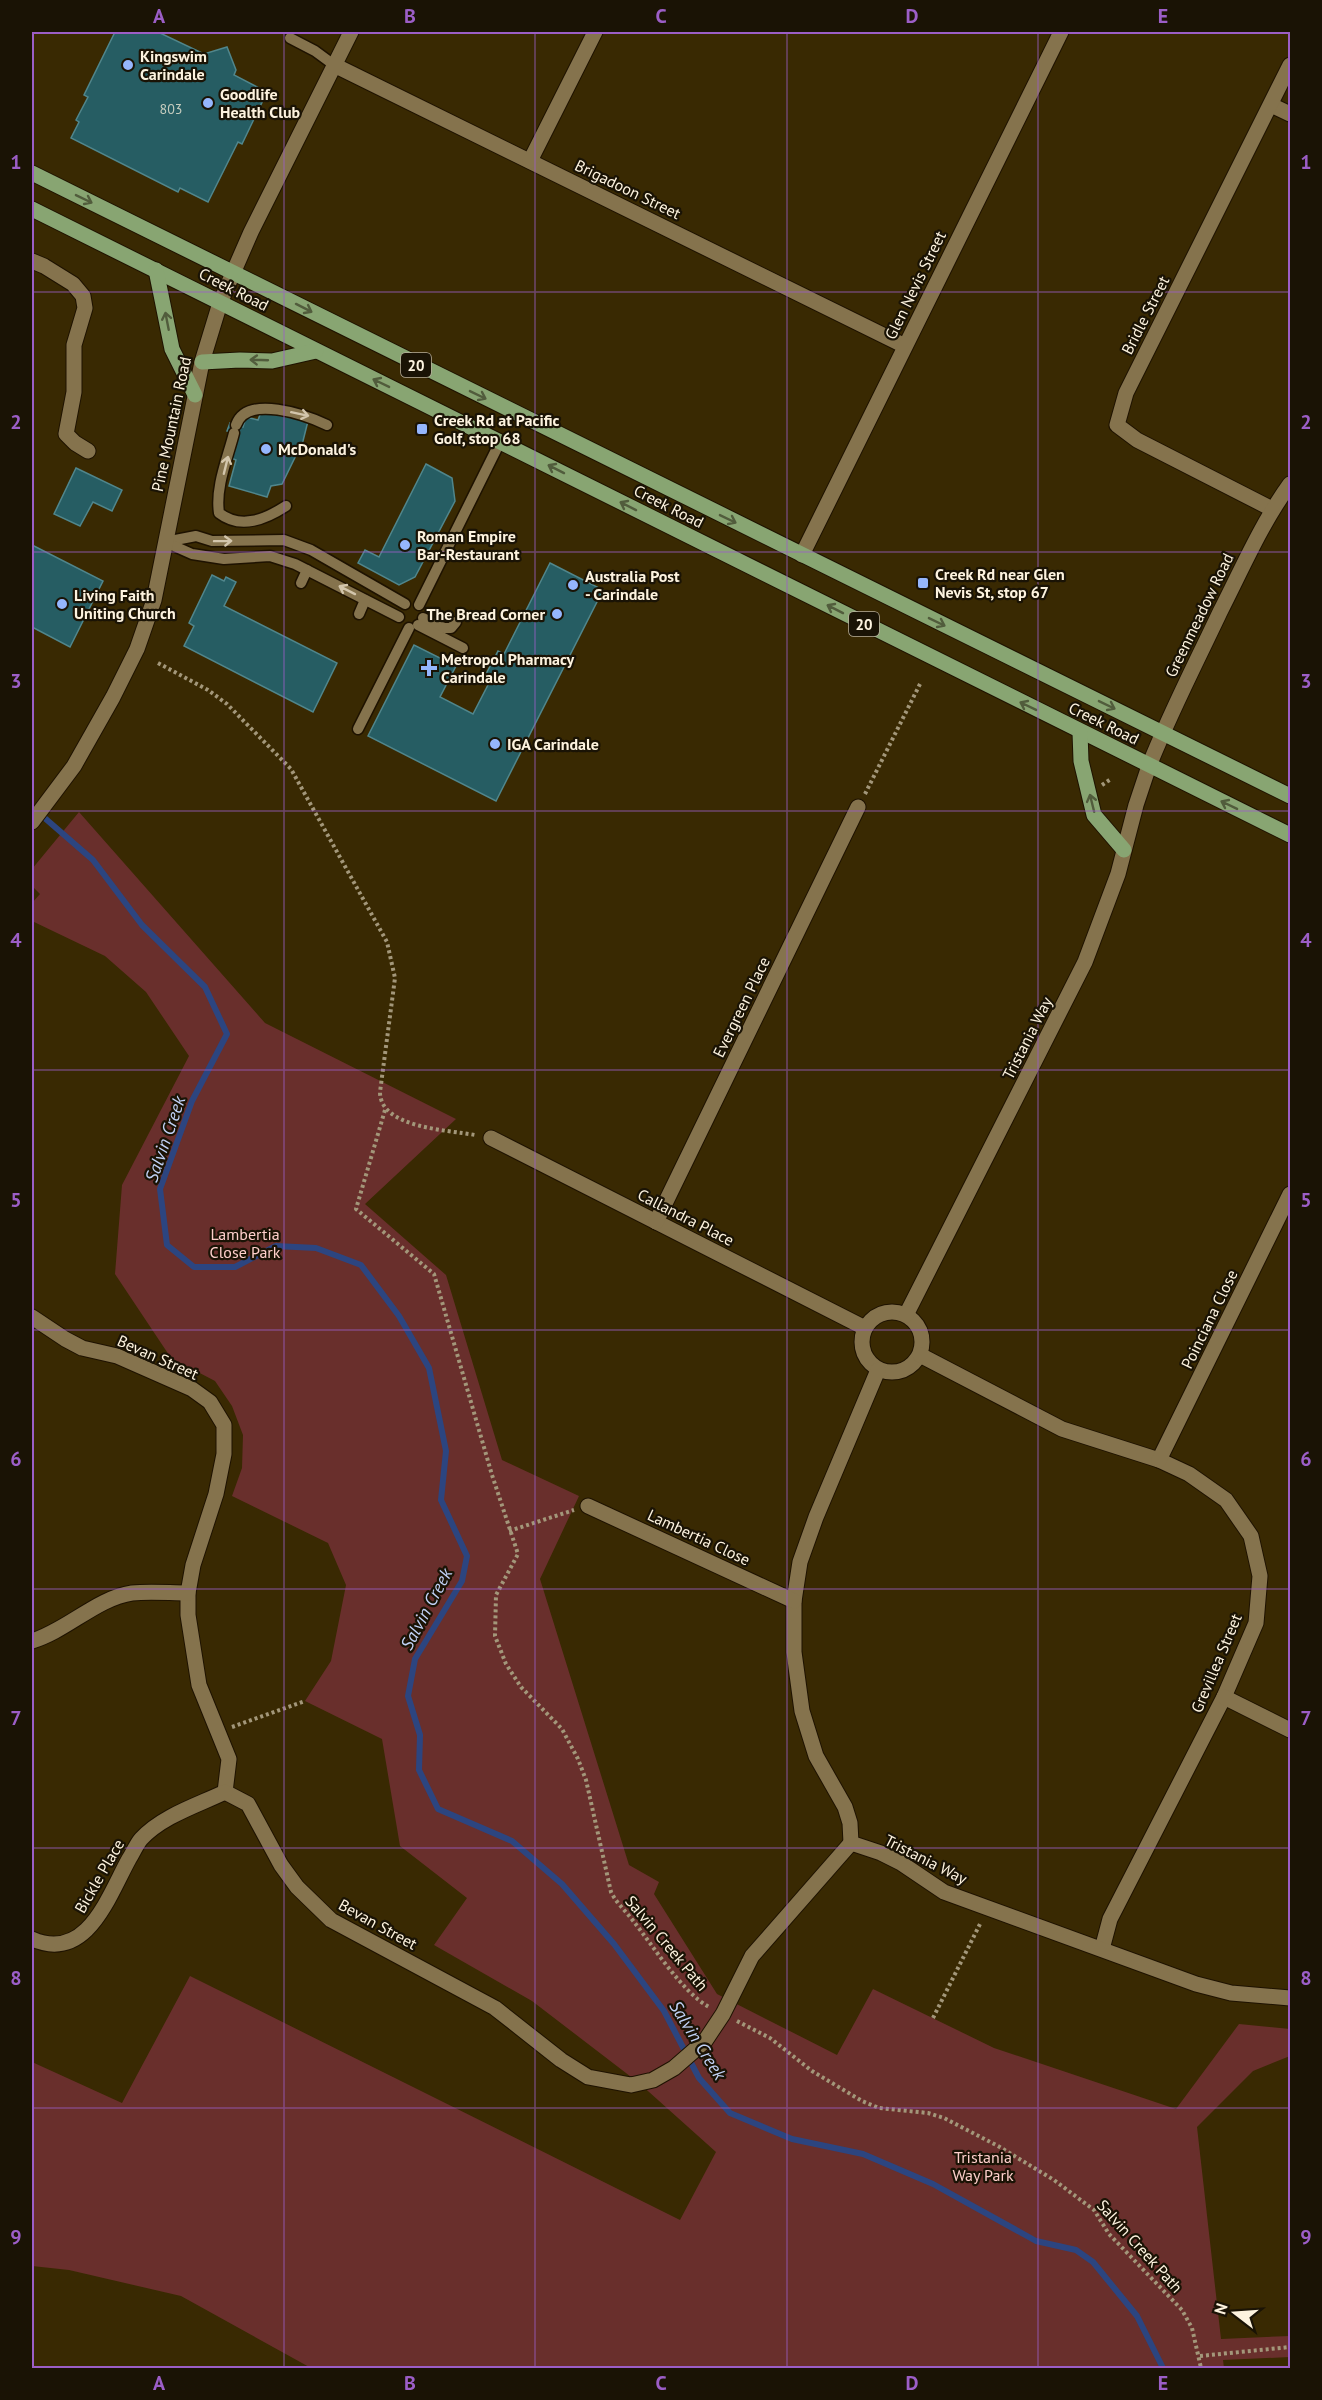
<svg xmlns="http://www.w3.org/2000/svg" width="1322" height="2400" font-family="'PT Sans',sans-serif">
  <rect width="100%" height="100%" fill="#392902"/>
  <polygon fill="#692f2c" points="79,812 265,1023 456,1119 365,1204 446,1275 502,1460 579,1496 540,1579 629,1865 659,1882 654,1894 717,1994 837,2055 873,1989 994,2048 1176,2109 1239,2024 1290,2029 1290,2056 1253,2071 1197,2127 1221,2339 1290,2336 1290,2357 1223,2360 1224,2368 311,2368 181,2296 69,2270 32,2266 32,2062 122,2103 190,1976 680,2220 716,2152 639,2083 532,2001 434,1945 467,1898 400,1846 382,1739 305,1701 331,1661 346,1585 328,1543 232,1496 242,1468 243,1435 232,1406 215,1381 171,1358 115,1274 122,1185 189,1056 146,992 105,956 32,921 32,903 40,894 32,886 32,869"/>
  <g fill="none" stroke-linecap="round" stroke-linejoin="round">
    <polyline stroke="#2c4580" stroke-width="6" points="32,807 93,860 142,925 205,987 227,1034 192,1101 160,1189 167,1245 194,1267 235,1267 276,1246 316,1248 361,1265 399,1316 429,1368 446,1451 441,1500 467,1556 462,1581 415,1659 408,1696 420,1735 419,1770 438,1809 512,1841 562,1884 614,1944 664,2011 699,2078 730,2113 792,2139 863,2154 933,2184 1036,2241 1076,2250 1093,2262 1137,2316 1163,2368"/>
  </g>
  <g fill="#265d63" stroke="#50868c" stroke-width="1.5">
    <polygon points="115,32 158,32 204,54 227,47 236,70 234,75 267,92 242,144 238,142 208,202 180,188 178,192 71,138 79,122 76,120 88,97 84,95"/>
    <polygon points="261,412 308,421 303,441 282,484 271,486 267,497 229,486 236,460 231,458 238,434 227,431 230,423 243,427 246,417 258,420"/>
    <polygon points="426,464 452,478 455,501 415,577 399,585 358,563 365,550 379,557"/>
    <polygon points="76,468 122,490 112,511 93,502 80,526 54,514"/>
    <polygon points="32,545 103,581 70,647 32,627"/>
    <polygon points="550,563 603,590 496,801 368,736 414,645 456,666 440,697 473,714 491,679 485,676 498,651 504,654"/>
    <polygon points="212,575 224,581 226,577 236,582 224,606 337,663 313,712 184,646 194,626 189,623"/>
  </g>
  <g fill="none" stroke-linecap="round" stroke-linejoin="round">
    <g stroke="#1e1200" stroke-width="13">
      <g id="lane">
        <polyline points="290,38 315,51 334,65"/>
        <path d="M236 425C247 394 306 415 327 425"/>
        <path d="M234 433C228 457 215 487 219 513 241 530 266 519 286 506"/>
        <polyline points="165,542 196,536 212,541 284,540 311,550 405,604"/>
        <polyline points="165,542 192,554 224,559 270,556 295,564 399,617"/>
        <polyline points="301,583 307,570"/>
        <polyline points="419,605 500,442"/>
        <polyline points="359,614 365,600"/>
        <polyline points="423,618 444,628 451,628 456,622"/>
        <polyline points="418,625 463,648"/>
        <polyline points="358,729 409,628"/>
      </g>
    </g>
    <g stroke="#1e1200" stroke-width="17">
      <g id="street">
        <polyline points="334,65 905,346"/>
        <polyline points="1271,105 1290,114"/>
        <polyline points="530,161 595,32"/>
        <polyline points="32,261 44,266 73,284 83,296 85,308 74,345 74,392 66,434 75,443 88,451"/>
        <polyline points="1272,509 1137,440 1117,425 1126,393 1290,65"/>
        <polyline points="802,555 1061,32"/>
        <polyline points="491,1138 865,1328"/>
        <polyline points="656,1222 858,807"/>
        <circle cx="892" cy="1342" r="30"/>
        <polyline points="906,1315 1085,962 1118,874 1136,805 1149,766"/>
        <polyline points="32,1317 65,1339 82,1348 117,1356 192,1389 210,1402 224,1425 224,1454 216,1494 193,1565 188,1593 188,1615 199,1685 229,1759 225,1792 248,1804 281,1865 297,1887 331,1920 495,2008 561,2060 588,2077 631,2085 653,2080 674,2068 705,2041 723,2014 752,1956 851,1843"/>
        <polyline points="920,1355 1062,1429 1159,1460 1189,1474 1226,1500 1251,1536 1260,1576 1256,1623 1224,1697 1110,1919 1102,1949"/>
        <polyline points="878,1370 816,1517 800,1562 794,1601 794,1652 802,1711 816,1756 845,1807 850,1823 851,1843 881,1853 901,1863 944,1892 1196,1984 1231,1993 1290,1998"/>
        <polyline points="1159,1460 1290,1194"/>
        <polyline points="588,1506 794,1601"/>
        <path d="M32 1641C66 1631 97 1598 132 1593 150 1591 170 1593 188 1593"/>
        <polyline points="1224,1697 1290,1730"/>
        <path d="M32 1939C87 1963 108 1897 129 1859 133 1853 136 1845 141 1839 162 1816 198 1805 225 1792"/>
      </g>
    </g>
    <g stroke="#1e1200" stroke-width="17">
      <g id="secondary">
        <path d="M1149 766C1170 713 1196 663 1220 612 1242 569 1261 524 1290 484"/>
        <polyline points="32,822 74,766 113,697 137,649 154,600 202,362 220,303 251,232 351,32"/>
      </g>
    </g>
    <g stroke="#1e1200" stroke-width="17">
      <g id="primary">
        <polyline points="32,173 1290,796"/>
        <polyline points="32,209 1290,835"/>
        <polyline points="156,270 172,349 195,395"/>
        <polyline points="202,362 240,360 272,361 316,351"/>
        <polyline points="1080,732 1081,761 1094,815 1124,850"/>
      </g>
    </g>
    <g stroke="#a3977a" stroke-width="4" stroke-dasharray="3 3" stroke-linecap="butt">
      <path d="M158 663 208 690 227 704 291 769 387 942 395 978 380 1092C380 1128 448 1130 475 1135"/>
      <polyline points="1102,785 1111,779"/>
      <polyline points="865,794 921,682"/>
      <path d="M385 1110 356 1209 434 1274 492 1475 518 1554 496 1595 495 1636 506 1664 521 1687 562 1729 578 1759 586 1780 611 1892C617 1904 626 1911 634 1922 654 1947 682 1992 709 2007"/>
      <polyline points="509,1531 574,1510"/>
      <polyline points="232,1727 305,1701"/>
      <polyline points="933,2018 981,1922"/>
      <polyline points="737,2021 770,2038 812,2071 862,2101 879,2108 928,2113 944,2118 998,2146 1054,2180 1094,2210 1109,2234 1182,2310 1192,2328 1201,2368"/>
      <polyline points="1200,2356 1290,2347"/>
    </g>
    <use href="#lane" stroke="#85734d" stroke-width="10"/>
    <use href="#street" stroke="#85734d" stroke-width="15"/>
    <use href="#secondary" stroke="#85734d" stroke-width="15"/>
    <use href="#primary" stroke="#88a572" stroke-width="15"/>
  </g>
  <defs><path id="oneway-shaft" d="M-6 0H5M1.5-3L5.5 0L1.5 3" fill="none" stroke-width="1.6" stroke-linecap="round" stroke-linejoin="round" transform="scale(1.5)"/></defs>
  <g stroke="#515c3c">
    <use href="#oneway-shaft" transform="translate(84 199) rotate(26)"/>
    <use href="#oneway-shaft" transform="translate(304 308) rotate(27)"/>
    <use href="#oneway-shaft" transform="translate(167 321) rotate(-101)"/>
    <use href="#oneway-shaft" transform="translate(259 360) rotate(-178)"/>
    <use href="#oneway-shaft" transform="translate(381 383) rotate(-154)"/>
    <use href="#oneway-shaft" transform="translate(478 395) rotate(26)"/>
    <use href="#oneway-shaft" transform="translate(556 469) rotate(-153)"/>
    <use href="#oneway-shaft" transform="translate(628 506) rotate(-153)"/>
    <use href="#oneway-shaft" transform="translate(728 519) rotate(26)"/>
    <use href="#oneway-shaft" transform="translate(835 609) rotate(-153)"/>
    <use href="#oneway-shaft" transform="translate(937 622) rotate(26)"/>
    <use href="#oneway-shaft" transform="translate(1107 705) rotate(26)"/>
    <use href="#oneway-shaft" transform="translate(1028 706) rotate(-154)"/>
    <use href="#oneway-shaft" transform="translate(1092 803) rotate(-104)"/>
    <use href="#oneway-shaft" transform="translate(1229 805) rotate(-154)"/>
  </g>
  <g stroke="#d3c6ac">
    <use href="#oneway-shaft" transform="translate(300 414) rotate(12)"/>
    <use href="#oneway-shaft" transform="translate(226 465) rotate(-76)"/>
    <use href="#oneway-shaft" transform="translate(223 541) rotate(-1)"/>
    <use href="#oneway-shaft" transform="translate(347 590) rotate(-153)"/>
  </g>
  <path fill="none" stroke="#9c5ec7" stroke-width="1.5" stroke-opacity="0.55" d="M284 32V2368M535 32V2368M787 32V2368M1038 32V2368M32 292H1290M32 552H1290M32 811H1290M32 1070H1290M32 1330H1290M32 1589H1290M32 1848H1290M32 2108H1290"/>
  <g fill="#95b6fd" stroke="#1a1305" stroke-width="2">
    <circle cx="128" cy="65" r="6"/>
    <circle cx="208" cy="103" r="6"/>
    <rect x="416" y="423" width="12" height="12" rx="3"/>
    <circle cx="266" cy="449" r="6"/>
    <circle cx="405" cy="545" r="6"/>
    <rect x="917" y="577" width="12" height="12" rx="3"/>
    <circle cx="573" cy="585" r="6"/>
    <circle cx="62" cy="604" r="6"/>
    <circle cx="557" cy="614" r="6"/>
    <path d="M426 659h6v6h6v6h-6v6h-6v-6h-6v-6h6z"/>
    <circle cx="495" cy="744" r="6"/>
  </g>
  <g text-anchor="middle" dominant-baseline="central" stroke-width="4.5" stroke-linejoin="round" paint-order="stroke">
    <g font-size="14" fill="#c7cec0">
      <text x="171" y="109">803</text>
    </g>
    <g fill="#1a1305" stroke="#b9b09e" stroke-width="1.5">
      <rect x="401" y="353" width="30" height="24" rx="4.5"/>
      <rect x="849" y="612" width="30" height="24" rx="4.5"/>
    </g>
    <g font-size="15" font-weight="bold" fill="#fdf3df">
      <text x="416" y="365">20</text>
      <text x="864" y="624">20</text>
    </g>
    <g font-size="16" font-weight="bold" fill="#fdf3df" stroke="#1a1305" text-anchor="start">
      <text x="140" y="56">Kingswim<tspan x="140" dy="18">Carindale</tspan></text>
      <text x="220" y="94">Goodlife<tspan x="220" dy="18">Health Club</tspan></text>
      <text x="434" y="420">Creek Rd at Pacific<tspan x="434" dy="18">Golf, stop 68</tspan></text>
      <text x="278" y="449">McDonald's</text>
      <text x="417" y="536">Roman Empire<tspan x="417" dy="18">Bar-Restaurant</tspan></text>
      <text x="935" y="574">Creek Rd near Glen<tspan x="935" dy="18">Nevis St, stop 67</tspan></text>
      <text x="585" y="576">Australia Post<tspan x="585" dy="18">- Carindale</tspan></text>
      <text x="74" y="595">Living Faith<tspan x="74" dy="18">Uniting Church</tspan></text>
      <text x="545" y="614" text-anchor="end">The Bread Corner</text>
      <text x="441" y="659">Metropol Pharmacy<tspan x="441" dy="18">Carindale</tspan></text>
      <text x="507" y="744">IGA Carindale</text>
    </g>
    <g font-size="16" fill="#fdf3df" stroke="#1a1305">
      <text transform="translate(628 189) rotate(26)">Brigadoon Street</text>
      <text transform="translate(915 285) rotate(-64)">Glen Nevis Street</text>
      <text transform="translate(234 289) rotate(27)">Creek Road</text>
      <text transform="translate(1145 315) rotate(-63)">Bridle Street</text>
      <text transform="translate(171 424) rotate(-78)">Pine Mountain Road</text>
      <text transform="translate(669 506) rotate(27)">Creek Road</text>
      <text transform="translate(1199 615) rotate(-64)">Greenmeadow Road</text>
      <text transform="translate(1104 723) rotate(26)">Creek Road</text>
      <text transform="translate(741 1007) rotate(-64)">Evergreen Place</text>
      <text transform="translate(1027 1038) rotate(-63)">Tristania Way</text>
      <text transform="translate(686 1217) rotate(27)">Callandra Place</text>
      <text transform="translate(1209 1319) rotate(-64)">Poinciana Close</text>
      <text transform="translate(158 1357) rotate(24)">Bevan Street</text>
      <text transform="translate(699 1537) rotate(25)">Lambertia Close</text>
      <text transform="translate(1216 1663) rotate(-67)">Grevillea Street</text>
      <text transform="translate(926 1859) rotate(27)">Tristania Way</text>
      <text transform="translate(99 1876) rotate(-60)">Bickle Place</text>
      <text transform="translate(378 1924) rotate(29)">Bevan Street</text>
      <text transform="translate(667 1943) rotate(50)">Salvin Creek Path</text>
      <text transform="translate(1140 2246) rotate(48)">Salvin Creek Path</text>
    </g>
    <g font-size="16" fill="#fecfcb" stroke="#1a1305">
      <text x="245" y="1234">Lambertia<tspan x="245" dy="18">Close Park</tspan></text>
      <text x="983" y="2157">Tristania<tspan x="983" dy="18">Way Park</tspan></text>
    </g>
    <g font-size="18" font-style="italic" fill="#c0d1f5" stroke="#1a1305">
      <text transform="translate(165 1139) rotate(-71)">Salvin Creek</text>
      <text transform="translate(426 1609) rotate(-62)">Salvin Creek</text>
      <text transform="translate(698 2040) rotate(58)">Salvin Creek</text>
    </g>
  </g>
  <rect width="1322" height="2400" fill="none" stroke="#1a1305" stroke-width="66"/>
  <g transform="translate(1235 2313) rotate(287)" stroke="#1a1305" stroke-width="4.5" paint-order="stroke">
  <path d="M0-4.5L10 22L0 15L-10 22Z" fill="#fdf3df"/>
  <text y="-9" font-size="16" font-weight="bold" text-anchor="middle" fill="#fdf3df">N</text>
  </g>
  <rect x="33" y="33" width="1256" height="2334" fill="none" stroke="#9c5ec7" stroke-width="2"/>
  <g font-size="20" text-anchor="middle" font-weight="bold" fill="#9c5ec7">
    <text x="159" y="23">A</text>
    <text x="410" y="23">B</text>
    <text x="661" y="23">C</text>
    <text x="912" y="23">D</text>
    <text x="1163" y="23">E</text>
    <text x="16" y="169">1</text>
    <text x="1306" y="169">1</text>
    <text x="16" y="429">2</text>
    <text x="1306" y="429">2</text>
    <text x="16" y="688">3</text>
    <text x="1306" y="688">3</text>
    <text x="16" y="947">4</text>
    <text x="1306" y="947">4</text>
    <text x="16" y="1207">5</text>
    <text x="1306" y="1207">5</text>
    <text x="16" y="1466">6</text>
    <text x="1306" y="1466">6</text>
    <text x="16" y="1725">7</text>
    <text x="1306" y="1725">7</text>
    <text x="16" y="1985">8</text>
    <text x="1306" y="1985">8</text>
    <text x="16" y="2244">9</text>
    <text x="1306" y="2244">9</text>
    <text x="159" y="2390">A</text>
    <text x="410" y="2390">B</text>
    <text x="661" y="2390">C</text>
    <text x="912" y="2390">D</text>
    <text x="1163" y="2390">E</text>
  </g>
</svg>
